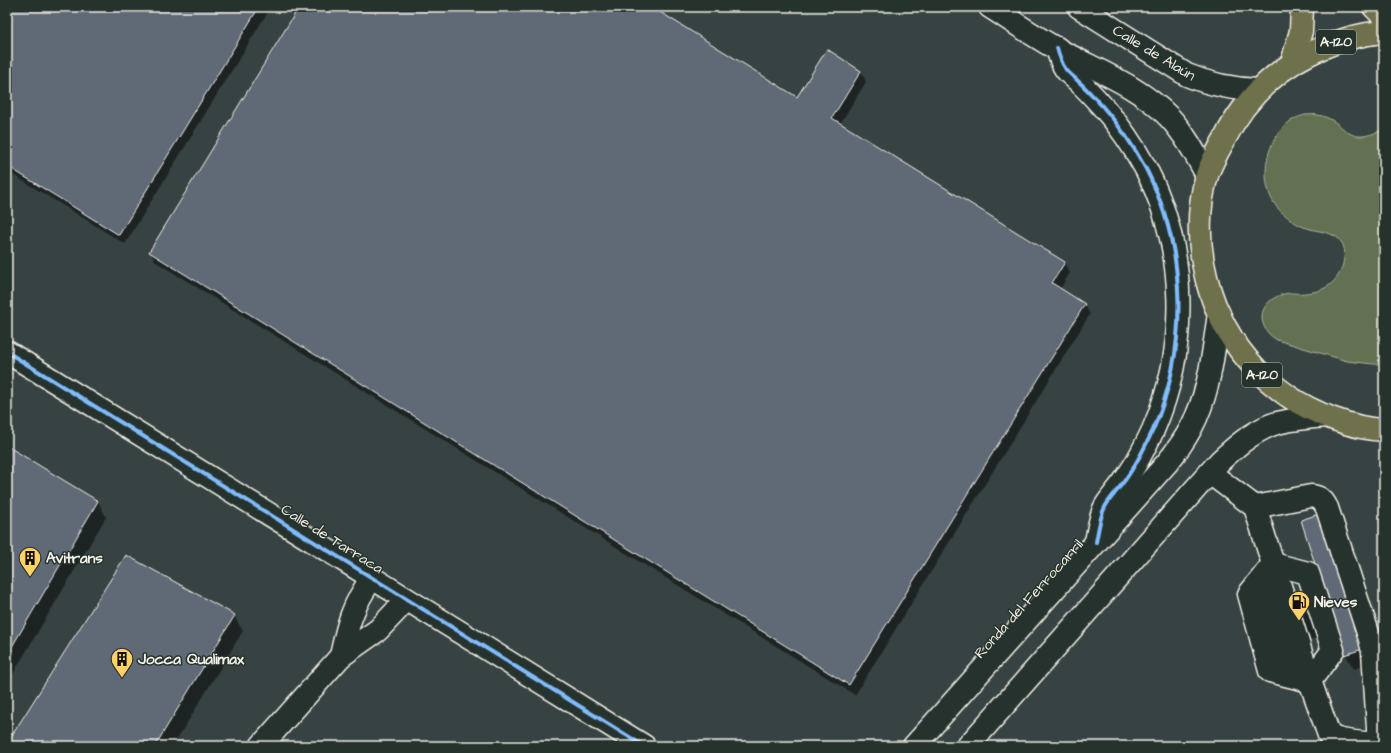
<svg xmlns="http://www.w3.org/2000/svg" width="1391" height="753" font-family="'Architects Daughter',sans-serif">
  <rect width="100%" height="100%" fill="#374343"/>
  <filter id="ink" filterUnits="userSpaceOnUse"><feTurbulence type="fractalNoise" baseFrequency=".025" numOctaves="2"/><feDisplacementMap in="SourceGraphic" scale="8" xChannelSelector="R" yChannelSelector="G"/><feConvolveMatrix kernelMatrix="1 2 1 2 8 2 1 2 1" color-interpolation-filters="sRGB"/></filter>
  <g filter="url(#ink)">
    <path fill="#637051" stroke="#acb09c" d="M1305 115C1309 115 1314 114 1318 115 1349 121 1343 149 1384 129V364H1373L1347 361 1277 340C1269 335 1264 330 1262 319 1261 304 1276 294 1290 293 1295 293 1300 294 1305 293 1324 292 1338 283 1343 264 1344 257 1346 250 1342 243 1336 231 1316 232 1304 227 1297 225 1290 219 1284 214 1255 192 1263 136 1294 119 1297 117 1302 116 1305 115Z"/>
    <g fill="#0007">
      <polygon points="7,7 271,7 125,244 7,171"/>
      <polygon points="300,7 656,7 654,10 797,98 861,71 866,82 840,124 1064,263 1070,273 1060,289 1084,304 1090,314 855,695 156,262 150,252"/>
      <polygon points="7,447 98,501 106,517 7,684"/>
      <polygon points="1302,520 1370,664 1354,669 1345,654 1338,631 1276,651 1264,618 1327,598"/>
      <polygon points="234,616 243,631 173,746 7,746 7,744"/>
    </g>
    <g fill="#606976" stroke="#f4f1e8">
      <polygon points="7,7 259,7 119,235 7,166"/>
      <polygon points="299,7 652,7 797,97 827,49 861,71 832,118 1065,262 1052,283 1085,304 849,685 149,252"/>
      <polygon points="7,446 98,501 7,655"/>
      <polygon points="1319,514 1363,649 1344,655 1301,520"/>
      <polygon points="126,555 235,615 155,746 7,746 7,743"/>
    </g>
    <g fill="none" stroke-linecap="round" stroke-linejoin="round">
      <g stroke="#f4f1e8" stroke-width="25">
        <g id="minor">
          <path d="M990 7C1012 21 1034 36 1057 49 1095 70 1138 85 1169 117 1185 134 1196 155 1207 175"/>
          <path d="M1079 7 1187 75C1211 85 1232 89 1258 90"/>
          <path d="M1057 48C1059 55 1061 62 1065 68 1068 73 1074 77 1078 81 1087 89 1095 98 1103 107 1120 126 1134 147 1146 169 1187 249 1189 348 1153 430 1145 447 1136 465 1125 480 1119 489 1110 498 1105 507 1100 516 1098 532 1096 542"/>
          <polyline points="7,352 644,746"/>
          <path d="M1210 473 1255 507 1310 681 1329 735C1340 743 1370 743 1384 744"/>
          <path d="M1255 507 1311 496C1320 497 1323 500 1327 508L1370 639 1373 652 1379 743"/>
          <polyline points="1273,564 1249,594 1270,671 1310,681"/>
          <polyline points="1273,564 1308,573 1333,650 1310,681"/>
          <polyline points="1268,577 1264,586 1287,661 1308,679"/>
          <path d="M341 656C348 624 352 606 372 578"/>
          <polyline points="261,746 341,656 378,630 397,610 406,599"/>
          <path d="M914 746 1167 463C1176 452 1184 441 1191 428 1210 393 1213 352 1219 314"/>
          <path d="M968 746 1220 461C1235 447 1251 433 1271 425 1288 419 1307 418 1326 416"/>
        </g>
      </g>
      <g stroke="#f4f1e8" stroke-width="25">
        <g id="major">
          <polyline points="1374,7 1384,17"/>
          <path d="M1384 32C1358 34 1333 42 1309 54 1271 73 1243 102 1224 140 1218 151 1211 163 1207 175 1188 242 1208 319 1256 369 1265 379 1277 388 1288 396 1313 413 1353 429 1384 430"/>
          <polyline points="1292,63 1301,31 1302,7"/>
        </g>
      </g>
      <use href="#minor" stroke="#26332d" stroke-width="22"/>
      <use href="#major" stroke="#6e714b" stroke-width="22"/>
      <g stroke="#26332d" stroke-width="6">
        <g id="cycleway">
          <path d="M1057 48C1059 55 1061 62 1065 68 1068 73 1074 77 1078 81 1087 89 1095 98 1103 107 1120 126 1134 147 1146 169 1187 249 1189 348 1153 430 1145 447 1136 465 1125 480 1119 489 1110 498 1105 507 1100 516 1098 532 1096 542"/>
          <polyline points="7,352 644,746"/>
        </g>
      </g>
      <use href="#cycleway" stroke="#80bcff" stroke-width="4"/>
    </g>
  </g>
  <defs>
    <g id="building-pin" transform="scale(1.15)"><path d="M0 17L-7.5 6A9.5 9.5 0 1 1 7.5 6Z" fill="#ffd166" stroke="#26332d"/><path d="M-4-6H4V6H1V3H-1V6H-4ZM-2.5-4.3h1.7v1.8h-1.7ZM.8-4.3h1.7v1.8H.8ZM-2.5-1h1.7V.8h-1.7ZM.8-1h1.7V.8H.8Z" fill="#111"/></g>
    <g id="fuel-pin" transform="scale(1.15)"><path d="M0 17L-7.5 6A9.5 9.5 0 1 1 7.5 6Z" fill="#ffd166" stroke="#26332d"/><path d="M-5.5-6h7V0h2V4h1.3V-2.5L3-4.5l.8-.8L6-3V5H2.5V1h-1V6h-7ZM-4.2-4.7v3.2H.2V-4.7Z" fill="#111"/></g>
  </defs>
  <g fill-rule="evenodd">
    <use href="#building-pin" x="30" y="558"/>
    <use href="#fuel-pin" x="1299" y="602"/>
    <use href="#building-pin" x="122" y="659"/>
  </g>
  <g text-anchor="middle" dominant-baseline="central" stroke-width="3" stroke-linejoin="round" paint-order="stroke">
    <g fill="#26332d" stroke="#b6b8b0" stroke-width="1">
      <rect x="1316" y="30" width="40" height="24" rx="3"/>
      <rect x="1242" y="363" width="40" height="24" rx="3"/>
    </g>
    <g font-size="14" font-weight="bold" fill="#f4f1e8">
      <text x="1336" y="42">A-120</text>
      <text x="1262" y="375">A-120</text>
    </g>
    <g font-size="15" fill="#f4f1e8" stroke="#26332d">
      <text transform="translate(1154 53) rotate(31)">Calle de Alaún</text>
      <text transform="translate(332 539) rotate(32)">Calle de Tarraca</text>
      <text transform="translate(1029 599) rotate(-48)">Ronda del Ferrocarril</text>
    </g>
    <g font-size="15" font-weight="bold" fill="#f4f1e8" stroke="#26332d" text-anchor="start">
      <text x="46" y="558">Avitrans</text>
      <text x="1314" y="602">Nieves</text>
      <text x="138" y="659">Jocca Qualimax</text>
    </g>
  </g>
  <rect width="1391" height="753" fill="none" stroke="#26332d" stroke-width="24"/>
  <rect x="12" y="12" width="1367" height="729" fill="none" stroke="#f4f1e8" stroke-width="1.5" filter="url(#ink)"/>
</svg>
